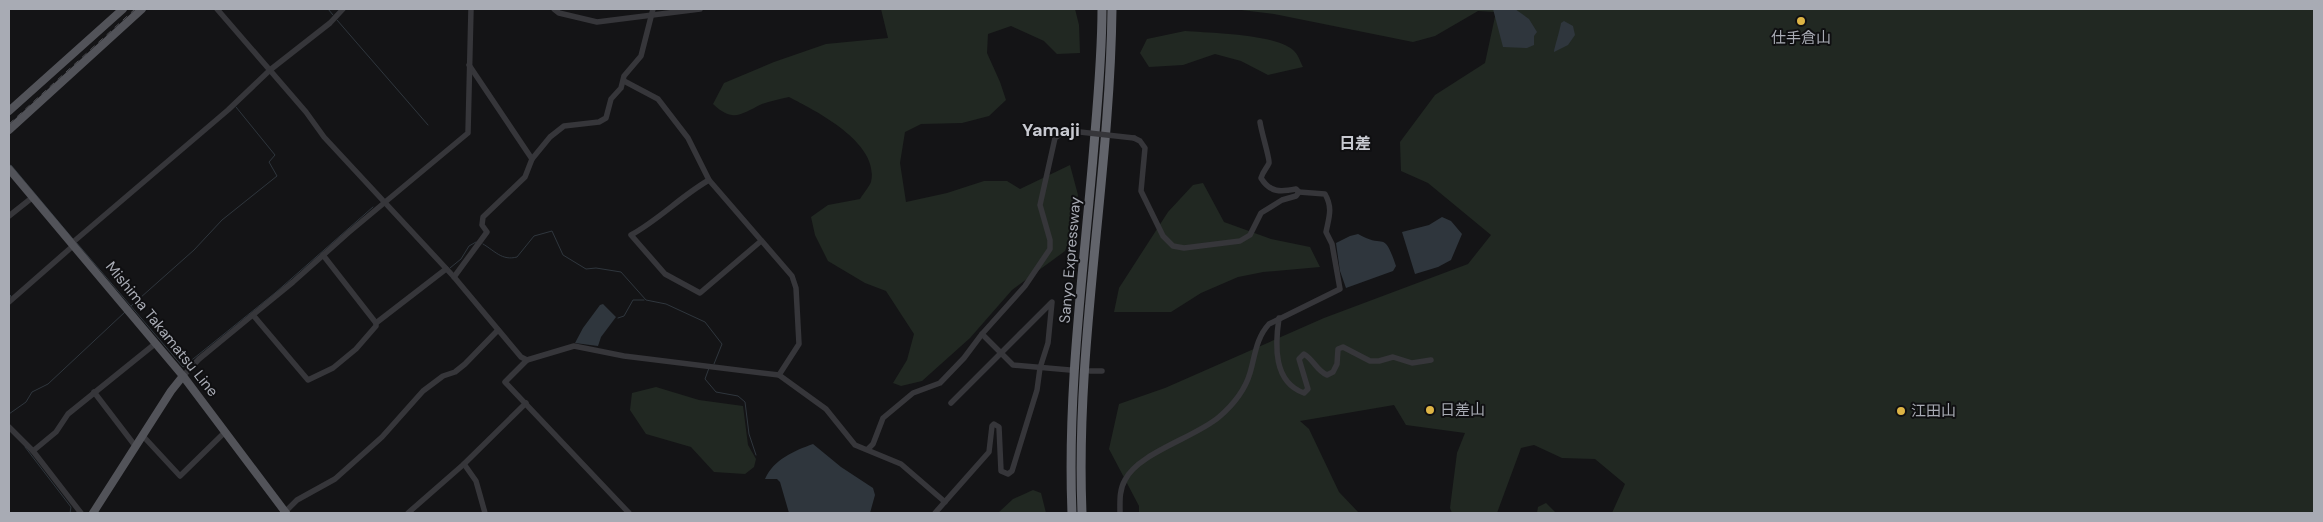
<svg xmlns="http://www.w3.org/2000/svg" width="2323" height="522" font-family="'DM Sans','Noto Sans JP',sans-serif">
  <rect width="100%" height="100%" fill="#141416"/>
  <g fill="#212822">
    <path d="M881 9H1075L1079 25 1080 53 1057 54 1044 41 1011 26 988 34 987 53 1000 82 1006 100 989 116 962 123 921 124 905 132 900 163 906 202 947 193 984 181H1007L1020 189 1070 165 1078 195 1074 225 1065 251 1012 290 970 338 922 381 901 386 893 383 907 360 914 334 886 291 865 283 828 261 815 235 811 217 828 205 860 199C863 194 869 187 871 182 880 143 816 111 789 97 780 99 770 101 762 104 741 114 733 123 713 104L724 83 774 62 826 44 888 38Z"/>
    <polygon points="1233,9 2314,9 2314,513 1612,513 1625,484 1595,459 1562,458 1534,445 1521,448 1497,513 1452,513 1450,508 1457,453 1465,433 1406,425 1394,405 1300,421 1309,429 1339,492 1359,513 1139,513 1139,506 1109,449 1119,404 1165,388 1324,318 1468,264 1491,235 1428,183 1401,171 1400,142 1435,95 1485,63 1496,12 1478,11 1435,36 1413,42 1274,14"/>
    <path d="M1185 31C1211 33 1274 34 1293 50 1298 54 1300 61 1303 67L1268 75 1241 61 1215 54 1183 65 1149 67 1140 53 1147 39Z"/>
    <polygon points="1203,183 1224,222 1271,239 1310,247 1320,267 1263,272 1238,277 1201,293 1171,312 1114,312 1119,288 1168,212 1193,185"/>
    <polygon points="656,387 699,400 743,406 748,445 756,459 754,467 745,474 714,472 691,447 646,434 630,410 632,393"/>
    <polygon points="1033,490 1041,493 1046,513 998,513 1013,499"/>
    <polygon points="1546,503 1555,512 1555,513 1537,513 1538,507"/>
  </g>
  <g fill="#2f363d">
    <polygon points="1493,9 1515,9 1529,19 1537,32 1534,36 1534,45 1527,48 1503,47"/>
    <path d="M1564 21 1573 26 1575 35 1568 45 1554 52C1554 49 1560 30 1561 23Z"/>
    <polygon points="1442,217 1451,221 1462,234 1451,260 1438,267 1415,274 1402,232 1429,225"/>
    <path d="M1358 234C1385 250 1383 228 1396 266L1393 271 1346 288 1340 271 1336 243 1350 236Z"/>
    <polygon points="603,304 616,317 601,337 598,346 575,343 583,328 600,305"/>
    <path d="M813 444 841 467 873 488 875 495 870 513H789L780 482 777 479H765C774 459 794 451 813 444Z"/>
  </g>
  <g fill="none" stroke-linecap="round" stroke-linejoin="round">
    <g stroke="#2f363d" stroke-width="1">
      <polyline points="328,9 333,15"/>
      <polyline points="337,20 428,125"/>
      <polyline points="11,165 73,239"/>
      <polyline points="76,242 183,367 275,293 373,207"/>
      <path d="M483 244C495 251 502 261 517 257L534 236 552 231 563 255 586 269 596 268 621 272 646 300 666 304 705 322 722 344 714 364"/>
      <polyline points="450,268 461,259 469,246 476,242"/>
      <polyline points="9,294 11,296 9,298"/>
      <polyline points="131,306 194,250 222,220 277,176 269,162 275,155 236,107"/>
      <polyline points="618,318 624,316 633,300 644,300"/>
      <polyline points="709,368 705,379 716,392 738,396 745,402 749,434 756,455"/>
      <polyline points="9,414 26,402 32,392 48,384 125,312"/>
      <polyline points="25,447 71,507 70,513"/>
    </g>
    <g stroke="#36363a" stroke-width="5.5">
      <polyline points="217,9 306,112 324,137 454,277 521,357 527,360"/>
      <polyline points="554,9 559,13 597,22 700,9"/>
      <polyline points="469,65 532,159"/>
      <polyline points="624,81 658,99 688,138 709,180 792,276 796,288 799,344 779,375"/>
      <polyline points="1134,138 1140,141 1145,148 1141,191 1163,236 1173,246 1184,248 1240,241 1250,235 1261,213 1282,200 1296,196 1299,192"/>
      <path d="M709 180C681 196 660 219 631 235L665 274 700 293 761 241"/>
      <polyline points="9,216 33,197"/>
      <polyline points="72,243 228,110 270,70 330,23 343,9"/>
      <polyline points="323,255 376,323"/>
      <polyline points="454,277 487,232 482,225 483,217 525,177 532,159 550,137 564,126 599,122 606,118 611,99 621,88 624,76 641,56 653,9"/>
      <polyline points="9,302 74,245"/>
      <polyline points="253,315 308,380 333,368 356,349 376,326 376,323 446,269"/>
      <path d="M1279 318C1275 345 1273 382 1304 393L1308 389 1299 359 1304 354C1314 360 1316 370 1327 375L1333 372 1337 364 1338 349 1343 347 1370 361H1379L1393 357 1412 363 1431 360"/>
      <polyline points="982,334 1013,365 1070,370"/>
      <polyline points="1090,371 1102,371"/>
      <polyline points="183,376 199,359 293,282 348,233 468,133 471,9"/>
      <polyline points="94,392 136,447"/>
      <polyline points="9,427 33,451 81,513"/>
      <polyline points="143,436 180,476 225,432"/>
      <polyline points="868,449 873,444 883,418 913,393 940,383 964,358 982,334 1025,286 1050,249 1050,240 1040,205 1055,138 1062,133 1071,131"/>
      <polyline points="33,451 56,432 68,414 156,343"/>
      <polyline points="464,464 476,481 485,513"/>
      <polyline points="285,512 297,500 335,479 382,437 423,391 443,376 455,372 465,364 498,330"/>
      <polyline points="408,513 464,464 526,403"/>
      <polyline points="629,513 505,382 527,360 574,346 624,356 779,375 826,409 855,445 901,464 945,502"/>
      <polyline points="935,513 989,452 992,426 994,424 999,427 1001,471 1008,474 1012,471 1037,390 1040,368 1048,343 1052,302 951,403"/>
      <path d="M1120 513C1120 502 1119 490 1125 480 1138 453 1196 437 1219 417 1233 405 1245 390 1250 373 1255 356 1256 338 1269 324L1340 289 1332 244 1326 232C1329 217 1333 208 1325 194L1299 192 1296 189C1281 192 1270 193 1261 178 1263 171 1267 168 1269 163 1270 159 1261 131 1260 122"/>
    </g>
    <g stroke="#525359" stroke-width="8">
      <polyline points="9,111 123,9"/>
      <polyline points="9,130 142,9"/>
      <polyline points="9,169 183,376 286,513"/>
      <polyline points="93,513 171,391 183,376"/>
    </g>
    <g stroke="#62646b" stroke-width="9">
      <path d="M1072 513C1067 394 1083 275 1093 157 1097 108 1102 58 1102 9"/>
      <path d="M1082 513C1075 345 1110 177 1112 9"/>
    </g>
    <polyline stroke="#4f5055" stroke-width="1" stroke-dasharray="6 5" stroke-linecap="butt" points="9,124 135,9"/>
    <polyline stroke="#36363a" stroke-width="5.5" points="1071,131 1134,138"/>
  </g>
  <g fill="#ddb445" stroke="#0f0f11" stroke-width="2">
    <circle cx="1801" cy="21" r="5"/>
    <circle cx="1430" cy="410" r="5"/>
    <circle cx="1901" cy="411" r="5"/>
  </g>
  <g text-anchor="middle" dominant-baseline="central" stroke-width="4" stroke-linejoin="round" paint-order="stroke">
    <g font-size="15" fill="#a8abb4" stroke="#0f0f11" text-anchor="start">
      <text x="1801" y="38" text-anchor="middle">仕手倉山</text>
      <text x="1440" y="410">日差山</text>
      <text x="1911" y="411">江田山</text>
    </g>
    <g font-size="15" fill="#a8abb4" stroke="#0f0f11">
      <text transform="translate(1070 260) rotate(-85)">Sanyo Expressway</text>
      <text transform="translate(162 329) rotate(51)">Mishima Takamatsu Line</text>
    </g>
    <g font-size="16" font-weight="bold" fill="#c8cad1" stroke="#0f0f11">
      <text x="1355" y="143">日差</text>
    </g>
    <g font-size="18" font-weight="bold" fill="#c8cad1" stroke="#0f0f11">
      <text x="1051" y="130">Yamaji</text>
    </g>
  </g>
  <rect width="2323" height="522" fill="none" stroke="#a8abb4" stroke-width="20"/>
</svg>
